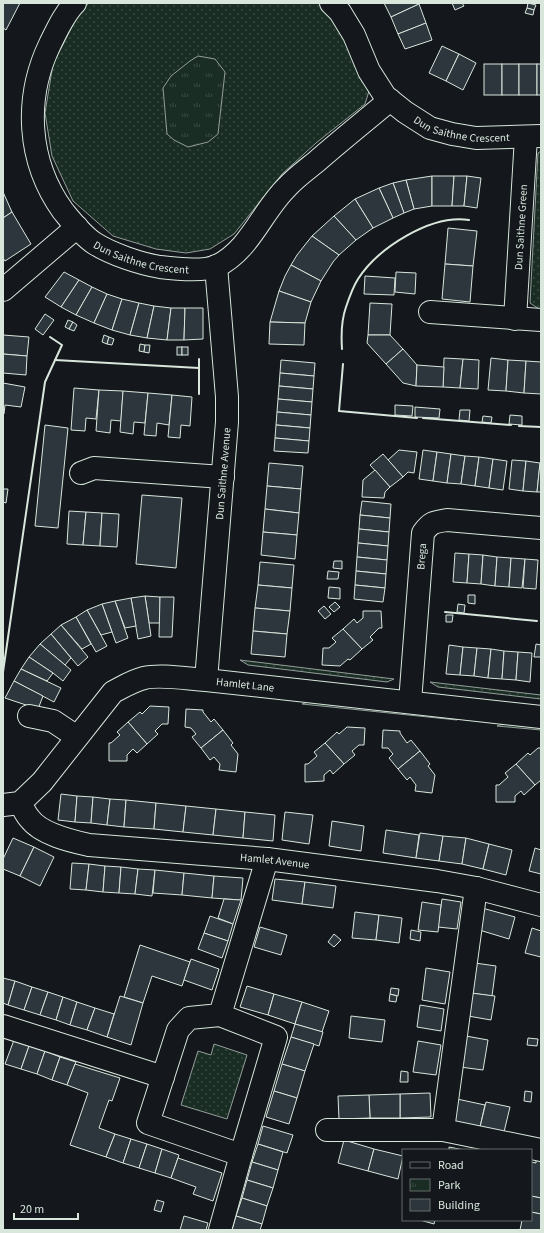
<svg xmlns="http://www.w3.org/2000/svg" width="544" height="1233" font-family="'Source Sans 3',sans-serif">
  <defs>
    <pattern id="grass-dots" width="8" height="8" patternUnits="userSpaceOnUse"><rect width="8" height="8" fill="#1a2d24"/><path d="M2 2h.1M6 6h.1" fill="none" stroke="#3b4b43" stroke-width="1.8" stroke-linecap="round"/></pattern>
    <pattern id="park-tufts" width="24" height="20" patternUnits="userSpaceOnUse"><rect width="24" height="20" fill="#1a2d24"/><path d="M3 7l-1-3M5 7V3M7 7l1-3M15 17l-1-3M17 17v-4M19 17l1-3" fill="none" stroke="#3b4b43"/></pattern>
  </defs>
  <rect width="100%" height="100%" fill="#14181c"/>
  <g fill="url(#grass-dots)" stroke="#939e99">
    <polygon points="89,3 320,3 333,14 370,88 365,104 316,143 282,174 234,234 210,249 186,253 156,249 113,236 73,201 52,156 45,113 53,64 80,11"/>
    <polygon points="541,151 541,310 539,309 530,303 537,171 538,153"/>
    <polygon points="240,660 394,679 387,682 248,665"/>
    <polygon points="430,682 541,695 541,699 438,687"/>
    <polygon points="312,701 451,715 457,720 302,704"/>
    <polygon points="506,723 541,727 541,730 497,726"/>
    <polygon points="214,1044 247,1055 227,1119 181,1105 198,1051 211,1055"/>
  </g>
  <polygon fill="url(#park-tufts)" stroke="#939e99" points="198,56 215,59 225,72 218,134 208,142 188,147 174,140 167,134 163,88 171,76 190,61"/>
  <g fill="#2c363c" stroke="#d8e6dc">
    <polygon points="3,3 20,3 6,30 3,28"/>
    <polygon points="384,3 418,3 419,4 391,17"/>
    <polygon points="452,3 462,3 464,6 455,10"/>
    <polygon points="528,3 536,5 534,10 527,8"/>
    <polygon points="419,4 426,23 398,34 391,17"/>
    <polygon points="527,8 534,10 533,15 525,13"/>
    <polygon points="426,23 432,40 405,49 398,34"/>
    <polygon points="442,46 459,54 446,81 429,73"/>
    <polygon points="459,54 476,63 463,90 446,81"/>
    <rect x="484" y="64" width="18" height="31"/>
    <rect x="502" y="64" width="17" height="31"/>
    <rect x="519" y="64" width="18" height="31"/>
    <rect x="537" y="64" width="4" height="31"/>
    <polygon points="432,176 432,206 414,209 406,180"/>
    <polygon points="432,176 454,176 452,206 432,206"/>
    <polygon points="454,176 467,176 464,206 452,206"/>
    <polygon points="467,176 481,178 477,208 464,206"/>
    <polygon points="406,180 414,209 404,213 393,183"/>
    <polygon points="393,183 404,213 393,218 379,188"/>
    <polygon points="379,188 393,218 373,228 355,199"/>
    <polygon points="3,192 12,212 3,218"/>
    <polygon points="355,199 373,228 356,240 334,216"/>
    <polygon points="12,212 31,244 5,261 3,258 3,218"/>
    <polygon points="334,216 356,240 339,255 312,236"/>
    <polygon points="448,228 477,231 473,266 445,264"/>
    <polygon points="312,236 339,255 333,262 321,281 291,265 297,255"/>
    <polygon points="445,264 473,266 470,302 442,299"/>
    <polygon points="291,265 321,281 311,302 279,291 285,276"/>
    <polygon points="64,272 79,280 61,307 45,297"/>
    <polygon points="396,272 416,273 415,294 395,292"/>
    <polygon points="365,276 395,278 394,295 364,294"/>
    <polygon points="79,280 92,287 76,315 61,307"/>
    <polygon points="92,287 107,294 94,323 76,315"/>
    <polygon points="279,291 311,302 305,323 270,322"/>
    <polygon points="107,294 122,299 112,330 94,323"/>
    <polygon points="122,299 139,303 130,335 112,330"/>
    <polygon points="139,303 154,306 147,338 130,335"/>
    <polygon points="370,303 392,304 390,335 368,335"/>
    <polygon points="154,306 171,308 167,340 147,338"/>
    <polygon points="171,308 185,308 184,340 167,340"/>
    <polygon points="185,308 203,308 203,339 184,340"/>
    <polygon points="45,314 54,320 43,335 35,329"/>
    <polygon points="68,320 73,322 69,329 65,327"/>
    <polygon points="73,322 77,325 74,331 69,329"/>
    <polygon points="270,322 305,323 304,345 269,344"/>
    <polygon points="3,335 29,337 27,356 3,354"/>
    <polygon points="104,335 109,337 107,344 102,342"/>
    <polygon points="368,335 390,335 403,349 386,364 367,343"/>
    <polygon points="109,337 114,339 112,345 107,344"/>
    <polygon points="140,344 145,345 144,352 139,351"/>
    <polygon points="145,345 150,345 149,353 144,352"/>
    <rect x="177" y="347" width="5" height="8"/>
    <rect x="182" y="347" width="6" height="8"/>
    <polygon points="403,349 417,365 416,386 403,383 386,364"/>
    <polygon points="3,354 27,356 26,375 3,373"/>
    <polygon points="444,358 463,359 460,388 443,387"/>
    <polygon points="491,358 508,360 506,391 488,390"/>
    <polygon points="463,359 479,360 478,389 460,388"/>
    <polygon points="281,360 315,363 314,376 280,373"/>
    <polygon points="508,360 526,361 524,393 506,391"/>
    <polygon points="526,361 541,362 541,394 524,393"/>
    <polygon points="417,365 444,367 443,387 416,386"/>
    <polygon points="280,373 314,376 313,389 279,386"/>
    <polygon points="3,383 25,387 21,407 5,405 4,414 3,414"/>
    <polygon points="279,386 313,389 312,402 278,399"/>
    <polygon points="74,388 99,390 96,419 86,418 85,431 71,430"/>
    <polygon points="99,390 123,391 121,421 111,420 110,433 96,431"/>
    <polygon points="123,391 148,393 145,423 134,422 133,434 120,432"/>
    <polygon points="148,393 172,395 169,425 157,423 156,436 144,435"/>
    <polygon points="172,395 192,397 190,426 181,425 180,438 168,437"/>
    <polygon points="278,399 312,402 311,415 277,412"/>
    <polygon points="395,405 413,406 412,416 395,415"/>
    <polygon points="415,407 440,409 439,418 415,417"/>
    <polygon points="460,410 470,410 469,421 459,420"/>
    <polygon points="277,412 311,415 310,428 276,425"/>
    <polygon points="510,415 522,416 522,425 509,424"/>
    <polygon points="483,416 492,417 491,423 482,422"/>
    <polygon points="45,425 68,428 58,528 35,526"/>
    <polygon points="276,425 310,428 309,441 275,438"/>
    <polygon points="275,438 309,441 308,453 274,451"/>
    <polygon points="399,450 417,452 414,473 408,472 403,477 388,460"/>
    <polygon points="423,450 437,452 433,481 419,479"/>
    <polygon points="437,452 451,454 447,483 433,481"/>
    <polygon points="383,454 403,477 390,487 370,465"/>
    <polygon points="451,454 465,456 461,484 447,483"/>
    <polygon points="465,456 479,457 475,486 461,484"/>
    <polygon points="479,457 493,459 489,488 475,486"/>
    <polygon points="493,459 507,461 503,490 489,488"/>
    <polygon points="512,460 526,461 523,491 509,489"/>
    <polygon points="526,461 540,463 537,492 523,491"/>
    <polygon points="269,463 303,466 301,489 267,486"/>
    <polygon points="540,463 541,463 541,492 537,492"/>
    <polygon points="375,470 390,487 385,492 384,498 362,497 363,480"/>
    <polygon points="267,486 301,489 299,513 265,509"/>
    <polygon points="3,489 8,489 6,503 3,502"/>
    <polygon points="142,495 182,498 176,568 136,564"/>
    <polygon points="362,501 391,504 390,518 360,515"/>
    <polygon points="265,509 299,513 297,535 263,532"/>
    <polygon points="69,511 86,512 83,545 67,544"/>
    <polygon points="86,512 102,513 100,546 83,545"/>
    <polygon points="102,513 119,514 117,547 100,546"/>
    <polygon points="360,515 390,518 389,532 359,529"/>
    <polygon points="359,529 389,532 388,546 358,543"/>
    <polygon points="263,532 297,535 295,559 261,555"/>
    <polygon points="358,543 388,546 387,560 357,557"/>
    <polygon points="455,553 469,554 467,583 453,582"/>
    <polygon points="469,554 483,555 481,584 467,583"/>
    <polygon points="483,555 497,557 495,586 481,584"/>
    <polygon points="357,557 387,560 386,574 356,571"/>
    <polygon points="497,557 511,558 509,587 495,586"/>
    <polygon points="511,558 525,559 522,588 509,587"/>
    <polygon points="525,559 538,560 536,589 523,588"/>
    <polygon points="334,561 342,561 342,569 333,568"/>
    <polygon points="260,562 294,565 292,588 258,585"/>
    <polygon points="328,571 339,572 338,579 327,579"/>
    <polygon points="356,571 386,574 385,588 355,585"/>
    <polygon points="258,585 292,588 290,611 255,608"/>
    <polygon points="355,585 385,588 383,602 354,599"/>
    <polygon points="329,587 340,588 340,599 328,598"/>
    <polygon points="468,595 475,595 475,604 468,603"/>
    <polygon points="145,596 160,597 160,623 149,623"/>
    <polygon points="145,596 151,636 138,639 131,598"/>
    <polygon points="160,597 174,597 172,637 159,637"/>
    <polygon points="131,598 136,626 125,628 115,601"/>
    <polygon points="115,601 128,638 116,643 102,604"/>
    <polygon points="335,602 340,607 334,612 329,607"/>
    <polygon points="102,604 112,632 101,635 87,610"/>
    <polygon points="458,604 465,605 464,613 457,612"/>
    <polygon points="324,606 331,614 325,619 318,611"/>
    <polygon points="255,608 290,611 287,634 253,631"/>
    <polygon points="87,610 107,646 96,652 76,617"/>
    <polygon points="363,611 381,611 382,628 379,628 370,637 373,640 362,649 343,629 354,619 357,623 363,618"/>
    <polygon points="446,615 453,615 452,622 446,622"/>
    <polygon points="76,617 91,644 82,649 61,625"/>
    <polygon points="61,625 88,657 78,666 51,634"/>
    <polygon points="343,629 362,649 350,660 348,659 340,666 322,665 323,648 329,648 336,642 332,638"/>
    <polygon points="253,631 287,634 285,657 251,654"/>
    <polygon points="51,634 71,658 65,665 40,644"/>
    <polygon points="40,644 71,670 63,681 53,673 29,657"/>
    <polygon points="536,644 541,645 541,657 534,657"/>
    <polygon points="449,645 463,647 460,675 446,674"/>
    <polygon points="463,647 477,648 474,676 460,675"/>
    <polygon points="477,648 491,649 488,678 474,676"/>
    <polygon points="491,649 504,651 502,679 488,678"/>
    <polygon points="504,651 518,652 516,680 502,679"/>
    <polygon points="518,652 532,653 530,682 516,680"/>
    <polygon points="29,657 53,673 47,681 21,669"/>
    <polygon points="21,669 61,688 54,702 14,681"/>
    <polygon points="14,681 43,696 38,709 5,698"/>
    <polygon points="150,706 169,707 168,724 162,724 155,731 158,734 147,744 128,722 140,712 142,714"/>
    <polygon points="186,709 203,710 203,712 211,722 214,719 223,730 201,748 192,737 196,734 191,728 185,727"/>
    <polygon points="128,722 147,744 137,753 133,749 127,755 127,761 109,761 109,743 111,743 120,735 117,732"/>
    <polygon points="347,727 365,728 364,745 359,745 352,751 355,755 344,764 325,743 337,732 339,734"/>
    <polygon points="223,730 233,743 231,745 238,754 236,772 219,770 220,764 214,757 210,760 201,748"/>
    <polygon points="383,730 400,731 400,733 407,743 411,740 420,751 398,769 389,758 393,754 388,748 382,748"/>
    <polygon points="325,743 344,764 333,774 330,770 324,775 324,781 305,782 305,764 308,764 317,756 314,752"/>
    <polygon points="538,748 541,748 541,780 535,785 516,764 528,753 530,755"/>
    <polygon points="420,751 430,764 428,766 435,775 432,793 415,791 416,785 410,777 407,780 398,769"/>
    <polygon points="516,764 535,785 524,795 521,791 515,796 515,802 496,802 496,785 499,785 508,777 505,773"/>
    <polygon points="61,794 77,796 75,822 58,820"/>
    <polygon points="77,796 93,797 91,823 75,822"/>
    <polygon points="93,797 110,799 107,825 91,823"/>
    <polygon points="110,799 126,800 124,827 107,825"/>
    <polygon points="126,800 156,803 154,829 124,827"/>
    <polygon points="156,803 186,806 183,832 154,829"/>
    <polygon points="186,806 216,809 213,835 183,832"/>
    <polygon points="216,809 245,812 243,838 213,835"/>
    <polygon points="245,812 275,815 273,841 243,838"/>
    <polygon points="285,812 313,815 309,844 282,840"/>
    <polygon points="332,821 364,826 361,851 329,846"/>
    <polygon points="386,830 419,835 416,858 383,853"/>
    <polygon points="420,833 443,836 439,861 416,858"/>
    <polygon points="443,836 466,838 462,864 439,861"/>
    <polygon points="13,838 34,847 20,876 3,869 3,859"/>
    <polygon points="466,838 489,844 483,869 462,864"/>
    <polygon points="489,844 512,850 506,875 483,869"/>
    <polygon points="34,847 54,857 40,886 20,876"/>
    <polygon points="535,848 541,850 541,874 529,871"/>
    <polygon points="72,863 89,864 86,890 70,889"/>
    <polygon points="89,864 105,866 103,892 86,890"/>
    <polygon points="105,866 121,867 119,893 103,892"/>
    <polygon points="121,867 138,869 135,894 119,893"/>
    <polygon points="138,869 155,870 152,896 135,894"/>
    <polygon points="155,870 184,873 182,895 153,893"/>
    <polygon points="184,873 214,876 212,898 182,895"/>
    <polygon points="214,876 243,878 241,900 212,898"/>
    <polygon points="275,879 305,882 302,904 272,900"/>
    <polygon points="305,882 336,886 333,908 302,904"/>
    <polygon points="224,899 241,900 233,924 218,918"/>
    <polygon points="442,899 461,902 457,929 438,927"/>
    <polygon points="422,902 441,905 438,932 418,930"/>
    <polygon points="482,908 515,917 509,939 476,929"/>
    <polygon points="355,912 379,915 376,940 352,938"/>
    <polygon points="379,915 402,918 399,943 376,940"/>
    <polygon points="210,916 233,924 228,941 204,933"/>
    <polygon points="260,927 287,935 281,955 254,947"/>
    <polygon points="532,928 541,931 541,957 525,953"/>
    <polygon points="411,930 421,932 420,941 410,939"/>
    <polygon points="204,933 228,941 222,958 198,949"/>
    <polygon points="334,934 341,940 334,947 328,942"/>
    <polygon points="140,945 190,962 182,986 152,976 143,1003 124,997"/>
    <polygon points="191,959 219,969 212,990 184,980"/>
    <polygon points="475,963 496,966 492,996 471,993"/>
    <polygon points="426,968 450,972 445,1004 422,1000"/>
    <polygon points="3,978 15,981 8,1005 3,1003"/>
    <polygon points="15,981 32,987 24,1010 8,1005"/>
    <polygon points="247,986 274,994 268,1015 240,1007"/>
    <polygon points="32,987 48,992 40,1015 24,1010"/>
    <polygon points="391,988 399,989 398,996 390,994"/>
    <polygon points="48,992 63,997 56,1020 40,1015"/>
    <polygon points="471,993 495,996 491,1020 468,1016"/>
    <polygon points="274,994 302,1002 295,1024 268,1015"/>
    <polygon points="390,994 397,996 396,1002 389,1001"/>
    <polygon points="120,996 143,1003 131,1045 107,1037"/>
    <polygon points="63,997 77,1002 70,1025 56,1020"/>
    <polygon points="77,1002 95,1008 87,1030 70,1025"/>
    <polygon points="302,1002 329,1011 322,1032 295,1024"/>
    <polygon points="420,1005 444,1009 441,1031 417,1027"/>
    <polygon points="95,1008 114,1014 107,1037 87,1030"/>
    <polygon points="351,1016 385,1020 382,1042 349,1038"/>
    <polygon points="295,1024 323,1032 319,1046 291,1037"/>
    <polygon points="466,1036 488,1040 483,1070 460,1067"/>
    <polygon points="291,1037 314,1044 305,1071 282,1064"/>
    <polygon points="528,1038 538,1039 537,1046 527,1045"/>
    <polygon points="14,1040 29,1046 21,1069 5,1064"/>
    <polygon points="418,1041 441,1045 436,1075 413,1072"/>
    <polygon points="29,1046 45,1051 37,1074 21,1069"/>
    <polygon points="45,1051 60,1057 52,1080 37,1074"/>
    <polygon points="60,1057 76,1062 67,1085 52,1080"/>
    <polygon points="75,1064 120,1078 112,1101 109,1100 99,1128 115,1134 106,1157 70,1145 88,1093 67,1085"/>
    <polygon points="282,1064 305,1071 297,1098 274,1091"/>
    <polygon points="401,1071 408,1072 408,1082 400,1082"/>
    <polygon points="274,1091 297,1098 289,1124 266,1117"/>
    <polygon points="525,1091 532,1092 531,1102 524,1101"/>
    <polygon points="430,1093 431,1117 400,1118 400,1094"/>
    <polygon points="400,1094 400,1118 370,1118 369,1095"/>
    <polygon points="369,1095 370,1118 339,1119 338,1096"/>
    <polygon points="457,1099 485,1105 480,1127 452,1121"/>
    <polygon points="486,1102 510,1107 504,1132 480,1127"/>
    <polygon points="263,1126 293,1135 287,1153 258,1144"/>
    <polygon points="115,1134 131,1139 123,1163 106,1157"/>
    <polygon points="131,1139 147,1144 139,1168 123,1163"/>
    <polygon points="344,1140 374,1149 368,1171 338,1163"/>
    <polygon points="147,1144 162,1149 155,1173 139,1168"/>
    <polygon points="258,1144 283,1152 278,1170 252,1162"/>
    <polygon points="449,1147 464,1150 449,1150"/>
    <polygon points="162,1149 179,1155 171,1178 155,1173"/>
    <polygon points="374,1149 403,1156 398,1179 368,1171"/>
    <polygon points="178,1158 222,1173 213,1201 193,1194 196,1187 171,1178"/>
    <polygon points="536,1160 541,1161 541,1198 531,1196 531,1162 536,1163"/>
    <polygon points="252,1162 278,1170 273,1188 247,1180"/>
    <polygon points="247,1180 273,1188 267,1206 242,1198"/>
    <polygon points="531,1196 541,1198 541,1214 531,1212"/>
    <polygon points="242,1198 267,1206 262,1224 236,1216"/>
    <polygon points="157,1200 164,1202 161,1212 154,1210"/>
    <polygon points="531,1212 541,1214 541,1230 520,1230 522,1220 531,1220"/>
    <polygon points="184,1216 208,1223 206,1230 180,1230"/>
    <polygon points="236,1216 262,1224 260,1230 232,1230"/>
    <polygon points="420,1220 435,1220 434,1224"/>
  </g>
  <g fill="none" stroke-linecap="round" stroke-linejoin="round">
    <g stroke="#d8e6dc" stroke-width="24">
      <g id="minor">
        <path id="s1" d="M75 3C64 14 57 30 50 44 24 98 27 161 63 211 72 222 82 235 94 243 111 254 141 264 160 267 176 269 203 272 217 266 250 250 262 211 287 187 295 178 306 170 316 162 340 141 365 121 390 100"/>
        <path id="s2" d="M331 3 340 12 354 35 369 71 385 96 405 112 430 128 452 134 476 138 541 136"/>
        <polyline points="3,290 77,227"/>
        <polyline points="430,312 541,320"/>
        <path id="s3" d="M515 319 526 137"/>
        <polyline points="81,473 94,468 223,477"/>
        <path id="s4" d="M206 680 227 422V397L216 266"/>
        <path id="s5" d="M410 702 423 533C431 522 434 522 447 520L541 528"/>
        <polyline points="29,716 53,721 77,737"/>
        <path id="s6" d="M20 803C23 808 26 815 30 819 41 834 71 841 89 845L267 859 437 881 476 888 541 905"/>
        <path id="s7" d="M3 805 20 803 42 782 113 692C123 687 132 681 144 678 161 674 188 679 206 680L541 717"/>
        <polyline points="220,1015 276,1037 241,1155 148,1123 178,1030 189,1018 220,1015 267,859"/>
        <polyline points="3,1026 163,1077"/>
        <polyline points="327,1130 443,1130 541,1150"/>
        <polyline points="443,1130 476,888"/>
        <polyline points="220,1230 241,1155"/>
      </g>
    </g>
    <use href="#minor" stroke="#14181c" stroke-width="22"/>
    <g stroke="#d8e6dc" stroke-width="2">
      <path d="M342 349C341 334 341 321 346 307 349 298 353 287 358 279 378 248 431 214 469 220"/>
      <polyline points="55,360 199,368"/>
      <polyline points="343,364 339,411 417,418"/>
      <polyline points="199,394 199,359"/>
      <polyline points="423,418 511,425"/>
      <polyline points="519,426 541,427"/>
      <polyline points="445,612 537,621"/>
      <polyline points="3,672 45,382 62,345 50,337"/>
    </g>
  </g>
  <g text-anchor="middle" dominant-baseline="central" stroke-width="3" stroke-linejoin="round" paint-order="stroke">
    <g font-size="11" fill="#d8e6dc" stroke="#14181c">
      <text stroke="none"><textPath href="#s2" startOffset="195">Dun Saithne Crescent</textPath></text>
      <text stroke="none"><textPath href="#s3" startOffset="92">Dun Saithne Green</textPath></text>
      <text stroke="none"><textPath href="#s1" startOffset="319">Dun Saithne Crescent</textPath></text>
      <text stroke="none"><textPath href="#s4" startOffset="207">Dun Saithne Avenue</textPath></text>
      <text stroke="none"><textPath href="#s5" startOffset="146">Brega</textPath></text>
      <text stroke="none"><textPath href="#s7" startOffset="298">Hamlet Lane</textPath></text>
      <text stroke="none"><textPath href="#s6" startOffset="271">Hamlet Avenue</textPath></text>
    </g>
  </g>
  <rect width="544" height="1233" fill="none" stroke="#d8e6dc" stroke-width="8"/>
  <rect x="402" y="1149" width="130" height="72" fill="#14181c" stroke="#626a69"/>
  <rect x="410" y="1162" width="20" height="6" fill="#14181c" stroke="#626a69"/>
  <text x="438" y="1169" font-size="12" fill="#d8e6dc">Road</text>
  <rect x="410" y="1179" width="20" height="12" fill="url(#park-tufts)" stroke="#626a69"/>
  <text x="438" y="1189" font-size="12" fill="#d8e6dc">Park</text>
  <rect x="410" y="1199" width="20" height="12" fill="#2c363c" stroke="#626a69"/>
  <text x="438" y="1209" font-size="12" fill="#d8e6dc">Building</text>
  <path d="M14 1213v6h64v-6" fill="none" stroke="#d8e6dc" stroke-width="2"/>
  <text x="20" y="1213" font-size="12" fill="#d8e6dc" stroke="#14181c" stroke-width="3" paint-order="stroke">20 m</text>
</svg>
